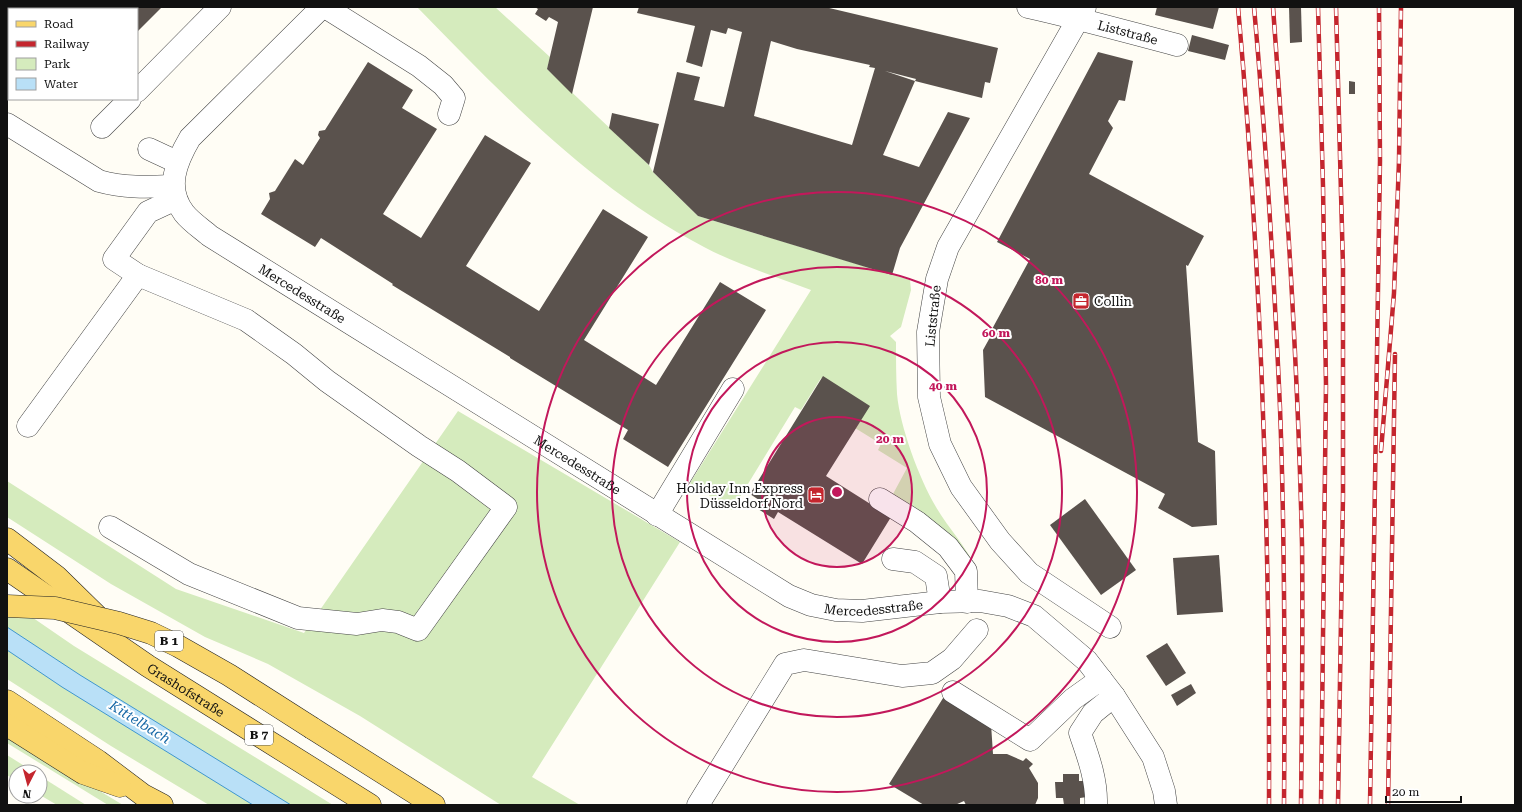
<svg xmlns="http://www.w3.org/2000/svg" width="1522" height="812" font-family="'Roboto Serif',serif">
  <rect width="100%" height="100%" fill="#fffdf5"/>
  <g fill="#d5ebbd">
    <path d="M417 7H495L550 57 547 69 649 165 653 172 698 216 910 280 911 290 901 327 890 336 896 342C896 359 896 377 897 394 900 427 919 478 936 507 948 528 966 546 976 568L897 501 893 494 907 468 878 450 881 444 855 428 868 407 821 378 801 410 795 407 732 510 690 483 811 290C775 276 738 265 704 247 592 189 504 96 417 7Z"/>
    <polygon points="458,411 680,542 532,777 580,805 501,805 360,716 268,664 205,637 111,584 7,517 7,481 176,589 304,633"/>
    <polygon points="7,600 74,646 333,805 209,805 111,746 7,679"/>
    <polygon points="7,735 123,805 108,805 7,743"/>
    <polygon points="7,755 34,772 16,772 16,781 7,775"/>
    <polygon points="40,776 86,805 57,805 40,795"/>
  </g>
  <polygon fill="#b9e0f7" stroke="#3f96cf" points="7,627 80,675 291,805 253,805 62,687 7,650"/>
  <g fill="#5a524d" fill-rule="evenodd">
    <polygon points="7,7 162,7 137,32 137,9 9,9 9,36 7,35"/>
    <polygon points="535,7 593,7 572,94 547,69 558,22 549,17 546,21 535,14 538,9"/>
    <path d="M639 7H825L998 48 990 83 985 82 982 98 915 81 883 155 919 167 948 112 970 118 900 248 892 275 698 216 653 172 677 72 700 77 694 100 724 107 742 32 728 28 726 34 711 30 702 67 686 62 695 26 637 13ZM771 41 797 49 870 65 869 67 875 68 852 145 754 116ZM885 71 916 79 915 81Z"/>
    <polygon points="1157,7 1219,7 1213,29 1155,15"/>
    <polygon points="1289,7 1301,7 1302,42 1290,43"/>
    <polygon points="1192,35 1229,45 1225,60 1188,51"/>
    <polygon points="1098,52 1133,61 1125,101 1119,100 1108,121 1113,128 1089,174 1204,236 1188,266 1186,265 1198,442 1215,451 1217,525 1192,527 1158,508 1165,494 985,397 983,350 993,332 991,331 1030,259 997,242"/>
    <polygon points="368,62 413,90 402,108 437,129 383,214 421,238 485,135 531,163 466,266 503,289 539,311 603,209 648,237 584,340 656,385 720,282 766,310 668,467 623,439 628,430 510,358 510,357 392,285 393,284 321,238 315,247 261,214 270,199 269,193 275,191 295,159 303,165 320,138 318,135 319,131 325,130"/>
    <polygon points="1349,81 1355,82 1355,94 1349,94"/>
    <polygon points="612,113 659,124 649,165 609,128"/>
    <polygon points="823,376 870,406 826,476 891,517 862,564 778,512 774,519 758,509 762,502 750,494"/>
    <polygon points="1085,499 1136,570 1101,595 1050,525"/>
    <polygon points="1219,555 1223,612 1177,615 1173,558"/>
    <polygon points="1167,643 1186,673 1166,686 1146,656"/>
    <polygon points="1191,684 1196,693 1177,706 1171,695"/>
    <polygon points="945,695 991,724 993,754 1007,754 1023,761 1026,758 1033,764 1029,768 1038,783 1038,798 1035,805 966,805 964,801 955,805 924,805 889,784"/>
    <polygon points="1063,774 1079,774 1079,781 1087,781 1087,797 1080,798 1080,805 1064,805 1063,798 1056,798 1055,782 1063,782"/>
  </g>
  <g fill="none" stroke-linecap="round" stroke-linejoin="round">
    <g stroke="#444" stroke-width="23">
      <g id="minor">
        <path id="s1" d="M322 7 190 138C176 162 165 188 184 213 191 222 202 229 210 236L789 596 811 605 836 610 862 611 940 602 980 601 1008 606 1034 616 1087 661 1114 696 1153 757 1164 791 1166 805"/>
        <polyline points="325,7 419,66 443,85 454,98 449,114"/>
        <path id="s2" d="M1028 7C1078 18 1127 32 1177 45"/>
        <polyline points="1085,7 948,247 937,279 928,332 929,397 940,444 961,487 1000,541 1029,573 1110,627"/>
        <polyline points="137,91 220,7"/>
        <path d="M7 124 99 181C124 188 147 187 173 186"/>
        <polyline points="102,127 130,99"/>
        <polyline points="149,149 177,162"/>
        <polyline points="28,426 138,275 114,259 148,212 176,199"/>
        <polyline points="880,499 917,522 948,547 966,571 967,602"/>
        <polyline points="657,515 733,389"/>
        <polyline points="110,527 189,574 298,618 357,624 382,620 398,622 418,630 506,507 458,471 419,446 327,381 294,354 246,320 138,275"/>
        <polyline points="893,559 915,562 936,576 940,602"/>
        <polyline points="953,692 1030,740 1073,699 1101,679"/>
        <polyline points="698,805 785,664 804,660 902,676 932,673 952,659 977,630"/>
        <path d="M1096 805C1097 780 1088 756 1080 733L1093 713 1114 696"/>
      </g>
    </g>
    <g stroke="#222" stroke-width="23">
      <g id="major">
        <polyline points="7,539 57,577 105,624"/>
        <path id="s3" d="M7 569 148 666 370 805"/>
        <polyline points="7,701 98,761 143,795 162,805"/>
        <polyline points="7,725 83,773 120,786"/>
        <polyline points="312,728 434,805"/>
      </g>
    </g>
    <use href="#minor" stroke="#fff" stroke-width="22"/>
    <use href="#major" stroke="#f9d66b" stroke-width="22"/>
    <g stroke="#c4262e" stroke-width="4.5">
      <g id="rail">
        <path d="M1238 7C1262 273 1270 538 1269 805"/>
        <path d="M1254 7C1266 140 1274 274 1280 408 1285 540 1285 673 1284 805"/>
        <path d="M1273 7C1286 186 1298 365 1302 544 1303 631 1302 718 1301 805"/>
        <polyline points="1318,7 1323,186 1326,385 1321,805"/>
        <polyline points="1336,7 1343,267 1343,496 1338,805"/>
        <polyline points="1381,451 1394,293 1399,161 1401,7"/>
        <polyline points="1370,805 1380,160 1379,7"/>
        <polyline points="1388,805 1395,354"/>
      </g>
    </g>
    <use href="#rail" stroke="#fff" stroke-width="3" stroke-dasharray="9" stroke-linecap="butt"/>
    <g stroke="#222" stroke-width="23" stroke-linecap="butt">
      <polyline id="major-bridge" points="7,606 55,608 119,623 151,633 178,646 229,675 312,728"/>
    </g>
    <use href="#major-bridge" stroke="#f9d66b" stroke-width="22"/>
  </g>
  <circle cx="837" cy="492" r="75" fill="#c2185b" fill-opacity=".12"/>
  <g fill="none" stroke="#c2185b" stroke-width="2">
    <circle cx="837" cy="492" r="75"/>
    <circle cx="837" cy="492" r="150"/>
    <circle cx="837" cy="492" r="225"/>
    <circle cx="837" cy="492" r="300"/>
  </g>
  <defs>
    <g id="office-square" transform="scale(0.9)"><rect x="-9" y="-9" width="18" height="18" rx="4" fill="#c4262e" stroke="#fff"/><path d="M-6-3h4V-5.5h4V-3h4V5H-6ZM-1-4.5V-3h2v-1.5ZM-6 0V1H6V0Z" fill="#fff"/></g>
    <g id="hotel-square" transform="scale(0.9)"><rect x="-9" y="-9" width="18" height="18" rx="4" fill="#c4262e" stroke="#fff"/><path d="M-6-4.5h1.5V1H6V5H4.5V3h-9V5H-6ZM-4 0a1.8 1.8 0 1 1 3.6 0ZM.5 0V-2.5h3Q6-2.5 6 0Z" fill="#fff"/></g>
  </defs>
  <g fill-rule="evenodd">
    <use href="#office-square" x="1081" y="301"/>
    <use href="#hotel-square" x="816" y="495"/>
  </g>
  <g text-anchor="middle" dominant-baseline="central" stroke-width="4" stroke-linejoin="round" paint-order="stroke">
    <g fill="#fff" stroke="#585858" stroke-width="1">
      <rect x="155" y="631" width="28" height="20" rx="3"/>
      <rect x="245" y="725" width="28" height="20" rx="3"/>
    </g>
    <g font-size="12" font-weight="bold" fill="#111">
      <text x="169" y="641">B 1</text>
      <text x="259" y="735">B 7</text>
    </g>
    <g font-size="13" fill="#111" stroke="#fff">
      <text stroke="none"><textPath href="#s2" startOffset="103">Liststraße</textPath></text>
      <text stroke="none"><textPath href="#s1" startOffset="410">Mercedesstraße</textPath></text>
      <text transform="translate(933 316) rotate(-84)">Liststraße</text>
      <text stroke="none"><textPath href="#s1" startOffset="734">Mercedesstraße</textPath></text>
      <text stroke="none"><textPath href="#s1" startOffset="1070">Mercedesstraße</textPath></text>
      <text stroke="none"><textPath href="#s3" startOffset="216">Grashofstraße</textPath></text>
    </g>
    <g font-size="13" fill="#111" stroke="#fff" text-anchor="start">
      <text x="1094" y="301">Collin</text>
      <text x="803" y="488" text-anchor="end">Holiday Inn Express<tspan x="803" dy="15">Düsseldorf Nord</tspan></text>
    </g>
    <g font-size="14" font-style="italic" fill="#1768a6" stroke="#fff">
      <text transform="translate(140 722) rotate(32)">Kittelbach</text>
    </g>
  </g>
  <circle cx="837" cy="492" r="6" fill="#c2185b" stroke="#fff" stroke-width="2"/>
  <g font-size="12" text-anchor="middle" font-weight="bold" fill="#c2185b" stroke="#fff" stroke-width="4" stroke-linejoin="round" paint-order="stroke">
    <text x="1049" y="284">80 m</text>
    <text x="996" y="337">60 m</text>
    <text x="943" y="390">40 m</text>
    <text x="890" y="443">20 m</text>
  </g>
  <rect width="1522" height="812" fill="none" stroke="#111111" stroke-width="16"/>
  <rect x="8" y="8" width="130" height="92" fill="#ffffff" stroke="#a0a0a0"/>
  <rect x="16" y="21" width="20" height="6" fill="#f9d66b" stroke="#a0a0a0"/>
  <text x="44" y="28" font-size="12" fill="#111111">Road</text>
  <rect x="16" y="41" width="20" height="6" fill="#c4262e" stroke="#a0a0a0"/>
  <text x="44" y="48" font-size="12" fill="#111111">Railway</text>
  <rect x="16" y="58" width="20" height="12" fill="#d5ebbd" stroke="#a0a0a0"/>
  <text x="44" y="68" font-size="12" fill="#111111">Park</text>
  <rect x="16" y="78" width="20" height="12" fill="#b9e0f7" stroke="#a0a0a0"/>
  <text x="44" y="88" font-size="12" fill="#111111">Water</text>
  <g transform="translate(28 784) rotate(186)"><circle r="19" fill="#ffffff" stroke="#a0a0a0"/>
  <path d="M0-3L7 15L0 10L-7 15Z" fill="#c4262e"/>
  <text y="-6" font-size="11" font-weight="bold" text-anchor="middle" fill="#111111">N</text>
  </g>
  <path d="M1386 796v6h75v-6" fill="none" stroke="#111111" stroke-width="2"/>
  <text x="1392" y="796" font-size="12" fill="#111111" stroke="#ffffff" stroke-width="3" paint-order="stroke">20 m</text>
</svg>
